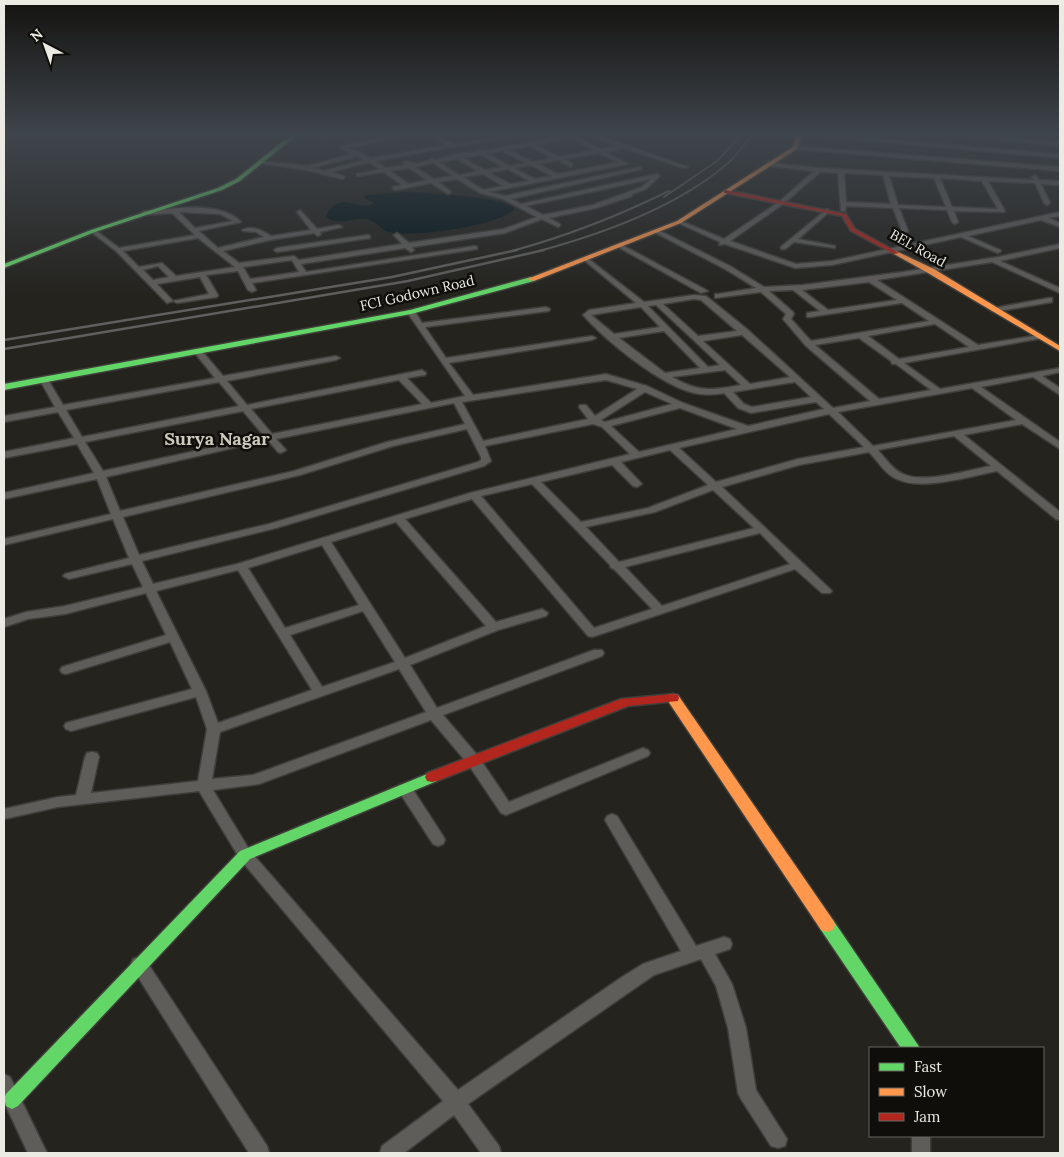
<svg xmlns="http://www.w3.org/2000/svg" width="1064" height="1157" font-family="Lora,serif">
  <rect width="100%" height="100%" fill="#24231e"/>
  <path fill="#031518" d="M404 192C421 192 508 197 515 209 497 226 413 238 389 232 380 230 376 220 366 219 354 217 336 227 326 216 341 187 359 214 374 203L365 199 364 197 366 195Z"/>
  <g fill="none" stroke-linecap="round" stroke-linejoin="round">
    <g stroke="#3f3e3a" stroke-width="3">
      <g id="street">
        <polygon points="303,135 327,135 325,137"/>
        <path d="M396 135H409L348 148 371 158 447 145 431 135C440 135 447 144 456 144 477 143 497 135 518 135L375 161 386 168 405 165 403 163 406 161C413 165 427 163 432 158L435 160 456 154 476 152 475 151 478 149 482 151 569 135H583L577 137 601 149 618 146 588 135H596L688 167 683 168 624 148 606 152 628 164 489 192 505 196 639 167 642 169 511 199 521 204 657 174 660 176 646 189 632 194V196L596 208 549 218 560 224V226L558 227 542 219 505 233 412 247 414 250 411 252 405 248 301 264 306 272 475 246 477 247V249L252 283 256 290 252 292 248 290 238 271 206 275 218 295 217 297 177 303 173 301 167 303 116 251 90 231 95 230 119 248 195 235 172 213 144 215 141 213 144 211C172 209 220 200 241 222L199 231 218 248 264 237 256 232 243 231 242 230C252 225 262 230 271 236L311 230 297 212 300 210 317 229 339 225 342 227 320 232 321 234 318 236 314 233 270 240 223 251 239 263 294 256 299 260 402 244 394 235 397 233 409 243 504 229 537 217 503 199 480 193 457 179 438 182 450 191 451 192 448 194 431 183 395 190 393 189V187L402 185 384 172 357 176V174L380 169 369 162 331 172 344 176 345 177 342 179 307 170 258 163 261 161 308 166 352 154 340 148V146ZM571 138 595 150 559 157 536 145ZM530 146 553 158 533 162 509 150ZM502 151 526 163 510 166 487 154ZM599 153 618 162 558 174 538 164 558 160 571 167 573 164 564 159ZM481 155 503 167 485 170 463 158ZM357 156 365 160 324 171 313 168ZM457 159 478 171 459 175 439 162ZM433 163 453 176 434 179 415 167ZM531 165 552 176 535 179 514 168ZM409 168 427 180 409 184 390 171ZM508 169 529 181 510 184 489 173ZM483 174 503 186 483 190 463 177ZM651 179 642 187 593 205 543 215 526 206ZM179 212 220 214 233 221 195 228ZM198 238 235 267 176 276 162 263 139 267 123 251ZM292 260 299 272 250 279 243 267ZM158 266 169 277 153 280 143 270ZM200 277 209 294 173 301 157 284Z"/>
        <polygon points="807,135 832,135 1060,154 1060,158"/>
        <polygon points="952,135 977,135 1060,142 1060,146"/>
        <polygon points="795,146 1060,167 1060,171 793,149"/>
        <path d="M771 163 819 168 1033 180 1032 177 1035 175 1039 180 1060 181V185L1041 184 1050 203 1047 205 1044 203 1035 183 988 181 1005 211 1004 212 954 211 958 222 955 224 952 222 947 210 899 208 908 231 905 233 902 231 893 208 846 206 845 211H841L838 173 820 172 783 204 730 241 796 264 832 261 1060 212V216L1049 218 1060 223V227L1041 220 968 236 1000 250 1001 251 998 253 961 237 832 265 795 268 725 244 719 245 720 242 676 222 681 221 724 239 779 202 814 171 769 166ZM844 173 883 175 891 204 846 202ZM889 176 934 178 946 207 898 205ZM940 178 982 181 998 209 952 207Z"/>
        <polygon points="827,209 829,210 829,212 798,239 835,246 835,248 794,242 785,249 781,249 781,247"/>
        <path d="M654 230H658L730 266 764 287 803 285 903 272 998 257 1060 244V248L1000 261 1060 288V293L992 262 877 280 978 345 1040 335V339H1037L904 363 940 389 1060 368V372L1042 376 1060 388V395L1033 377 981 387 1060 442V449L1022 424 964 435 1060 512V520L1056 519 997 471C970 476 918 493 893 477 883 471 877 460 869 452L799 465 722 487 830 589 832 591 830 593H822L795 569 592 637 588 636 472 499 405 519 496 622 542 609 548 613 546 616 498 630 410 665 437 708 594 650H602L604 653 602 656 443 715 478 756 509 802 638 750 643 748 648 750 650 753 648 756 506 815 501 813 468 764 431 720 259 784 213 790 250 851 458 1090 622 977 643 964 681 951 605 820 607 816 612 814 617 816 696 946 724 937 730 939 732 944 730 949 715 954 732 984 746 1028 756 1090 787 1139 785 1146 778 1148 771 1146 741 1099 738 1093 728 1028 716 986 701 959 654 975 468 1104 499 1146 501 1153H481L454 1115 404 1153H380L382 1146 443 1101 240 859 199 791 58 807 4 819V809L58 797 76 795 85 757 87 753 92 752 97 753 99 757 91 793 198 781 207 729 196 697 71 731 66 729 64 726 66 723 192 689 170 642 66 674 62 673 60 670 62 667 166 635 146 593 65 614 28 619 4 627V619L26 612 65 606 143 587 132 564 69 579 63 576 65 574 129 558 113 519 4 545V539L111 514 97 479 4 499V493L94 473 77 444 4 458V452L74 438 58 412 4 422V416L55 407 40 380 44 377 47 378 63 405 215 378 195 353 199 351H202L223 376 336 356 340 358 336 360 227 381 247 405 422 370 426 373 425 375 407 378 431 403 465 396 407 312 408 310H414L422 323 546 307 550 309 549 311 425 327 446 358 592 336 596 338 592 340 449 363 473 395 606 374 647 386 683 403 748 426 824 409 816 402 751 413 738 408 724 393C713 395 704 395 694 393 660 385 606 341 583 315L589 310 636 303 584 260 583 259 586 257 644 302 694 295 706 296 748 330 833 408 870 401 806 346 783 319 786 314 761 292 715 298V294H718L756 288 725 269 654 232ZM869 282 897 300 828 310 802 290ZM793 290 820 311 807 313V317H810L902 303 929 321 811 341 791 319 794 314 793 312 769 291ZM694 299 701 300 737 331 698 336 663 304ZM656 305 720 365 708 367 648 306ZM641 307 660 327 614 334 591 315ZM935 324 969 347 899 359 868 336ZM664 331 700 368 665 373 619 338ZM742 335 790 377 750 384 703 341ZM859 338 891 361 892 364H896L931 390 879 399 815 345ZM725 370 741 385C712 390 700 393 672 377ZM399 380 422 404 272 434 251 409ZM606 380 637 389 595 416 586 405H580L579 407 588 419 483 441 462 402ZM219 382 239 406 82 437 66 410ZM795 382 811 397 752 407 744 404 733 392ZM972 388 1016 420 873 446 838 412ZM645 392 672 404 605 422 601 420ZM454 403 465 424 387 442 294 471 120 511 106 477 268 440 278 452 281 453 286 450 276 439ZM680 408 737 429 639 452 611 426ZM243 411 264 436 103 471 85 442ZM829 414 864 447 798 459 716 482 679 448ZM593 424 602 427 630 454 470 493 237 564 153 584 142 561 276 528 484 466 491 461 485 446ZM467 429 481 457V460L478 462 269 524 139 555 123 517 300 475 393 446ZM954 436 991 466C968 470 924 484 903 474 893 470 885 458 878 450ZM670 450 708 485 648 508 581 522 541 482 612 465 633 486 637 487 642 484 621 462ZM532 484 610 565 611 568 614 569 652 609 594 628 481 496ZM713 490 754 528 619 562 586 527 655 512ZM396 522 486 626 405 658 331 542ZM760 533 790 564 662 606 625 567ZM322 545 359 605 285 628 248 568ZM238 570 312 690 218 723 206 691 156 591ZM363 611 395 662 322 687 290 635ZM399 669 426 712 253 775 212 779 220 732Z"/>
        <polygon points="368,235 370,236 370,238 277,252 274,250 277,248"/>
        <polygon points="618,245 622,245 708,291 701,293 618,247"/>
        <polygon points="1049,298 1052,298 1052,302 994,312 990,310 994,308"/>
        <polygon points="405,784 410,785 443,836 445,840 443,844 438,846 433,844 400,793 398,789 400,785"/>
        <polygon points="139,957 145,959 267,1146 269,1153 249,1153 133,969 131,964 133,959"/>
        <polygon points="4,1074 10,1077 47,1153 28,1153 4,1102"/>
        <rect x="912" y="1136" width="18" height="17"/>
      </g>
    </g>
    <g stroke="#3f3e3a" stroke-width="3">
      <g id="fast">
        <polygon points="291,135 297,135 240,181 222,190 95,232 4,268 4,264 91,230 218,188 236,179"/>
        <polygon points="531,277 535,279 534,281 411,314 4,390 4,384 410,310"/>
        <polygon points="432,772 437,773 439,777 437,781 250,859 18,1106 12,1109 6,1106 4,1098 6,1094 240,851"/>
        <polygon points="827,918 833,920 920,1048 901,1048 821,930 819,925 821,920"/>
      </g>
    </g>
    <g stroke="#3f3e3a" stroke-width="3">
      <g id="slow">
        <polygon points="796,135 802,135 797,149 681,223 534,281 527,279 677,221 793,147"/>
        <polygon points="896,251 934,269 1060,346 1060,351 928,273 894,254 893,253"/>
        <polygon points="673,694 678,695 833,920 835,925 833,930 827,932 821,930 668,701 667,698 668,695"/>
      </g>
    </g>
    <g stroke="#3f3e3a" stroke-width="3">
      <g id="jam">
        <polygon points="726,190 846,214 855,229 899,253 894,254 851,231 842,216 724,193 724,191"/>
        <polygon points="673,694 678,695 679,698 678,701 628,706 437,781 432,782 427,781 425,777 427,773 621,699"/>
      </g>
    </g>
    <use href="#street" fill="#5f5d5a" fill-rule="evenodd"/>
    <use href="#fast" fill="#63d668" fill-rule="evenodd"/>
    <use href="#slow" fill="#ff974d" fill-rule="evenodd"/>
    <use href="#jam" fill="#b3261e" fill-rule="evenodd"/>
    <g stroke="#605f5d" stroke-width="2">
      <polyline points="664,197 717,161 741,135"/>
      <path d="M512 251C567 236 618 216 669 191"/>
      <path d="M539 251C602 234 678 206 727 164 737 155 745 144 753 135"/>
    </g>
    <g stroke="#605f5d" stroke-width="2.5">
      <polyline points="4,340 392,277 517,250"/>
      <polyline points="4,349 408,281 544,250"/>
    </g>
  </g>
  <linearGradient id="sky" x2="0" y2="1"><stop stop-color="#141310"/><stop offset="0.45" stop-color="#3f454c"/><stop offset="1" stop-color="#3f454c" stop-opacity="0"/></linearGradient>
  <rect width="1064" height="297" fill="url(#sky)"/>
  <g text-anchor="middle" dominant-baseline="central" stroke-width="5" stroke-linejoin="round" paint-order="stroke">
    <g font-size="14" fill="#ebeae3" stroke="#0f0e0a">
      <text transform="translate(918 248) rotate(29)">BEL Road</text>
      <text transform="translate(417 293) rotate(-13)">FCI Godown Road</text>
    </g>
    <g font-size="18" font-weight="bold" fill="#cccabc" stroke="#0f0e0a">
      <text x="217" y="438">Surya Nagar</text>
    </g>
  </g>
  <rect width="1064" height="1157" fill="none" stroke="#ebeae3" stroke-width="10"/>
  <rect x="869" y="1047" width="175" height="90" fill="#0f0e0a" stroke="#676661"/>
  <rect x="879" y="1063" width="25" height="8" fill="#63d668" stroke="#676661"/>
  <text x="914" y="1072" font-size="15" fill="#ebeae3">Fast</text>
  <rect x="879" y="1088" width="25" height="8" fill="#ff974d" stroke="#676661"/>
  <text x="914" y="1097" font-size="15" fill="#ebeae3">Slow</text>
  <rect x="879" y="1113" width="25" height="8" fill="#b3261e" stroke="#676661"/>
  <text x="914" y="1122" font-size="15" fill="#ebeae3">Jam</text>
  <g transform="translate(45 45) rotate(319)" stroke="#0f0e0a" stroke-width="4" paint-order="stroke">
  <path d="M0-4L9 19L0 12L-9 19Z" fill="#ebeae3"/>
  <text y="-8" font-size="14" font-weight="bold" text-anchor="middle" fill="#ebeae3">N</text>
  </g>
</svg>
